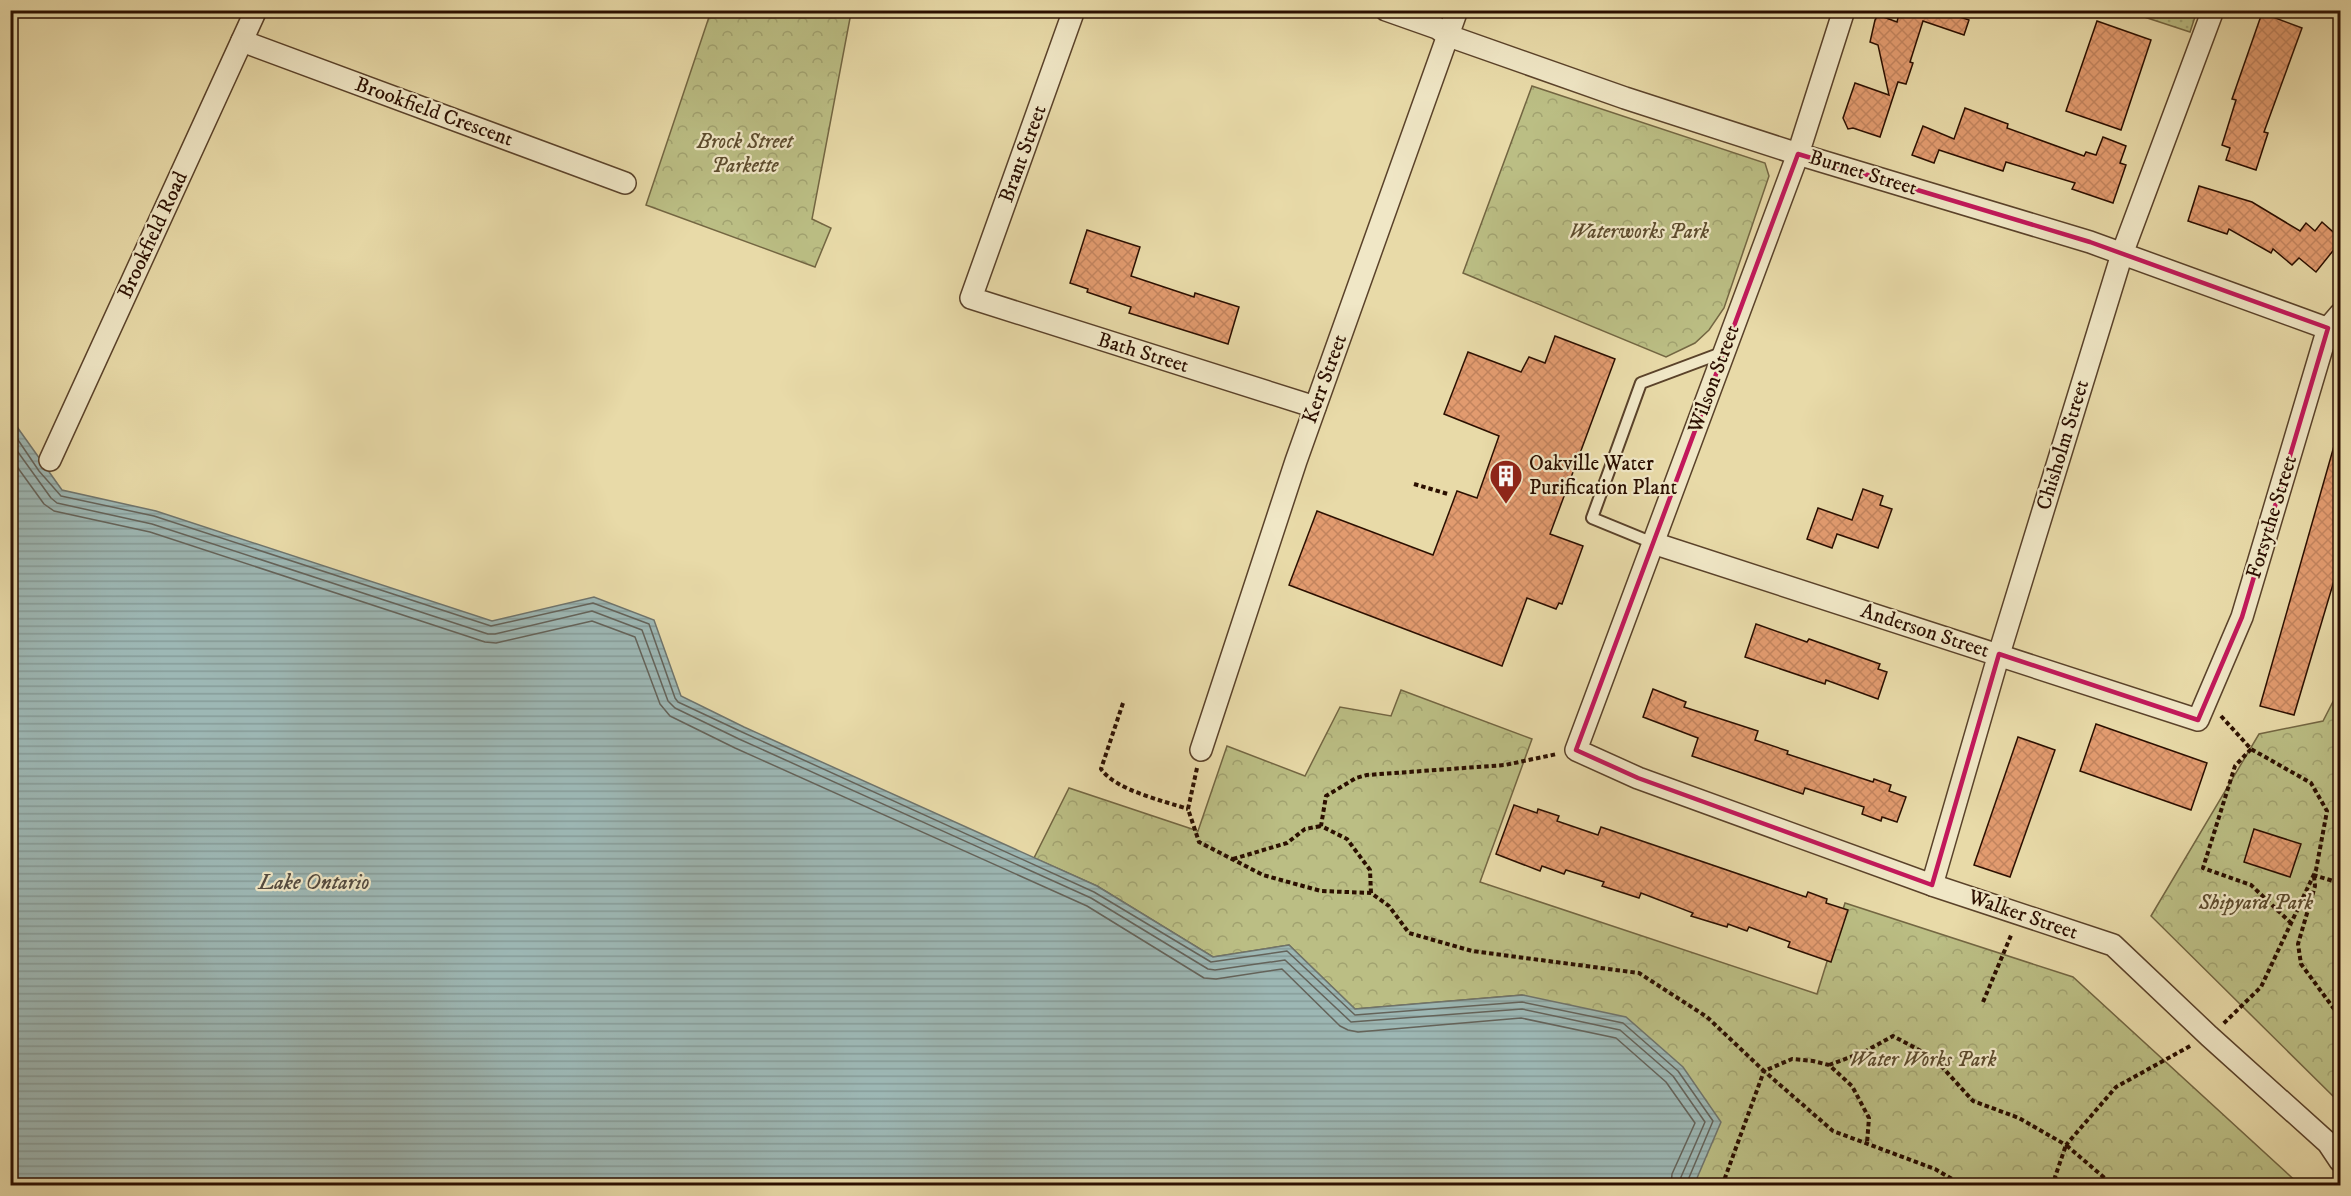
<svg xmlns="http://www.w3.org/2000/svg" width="2351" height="1196" font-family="'IM FELL DW Pica',serif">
  <defs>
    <pattern id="grass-dots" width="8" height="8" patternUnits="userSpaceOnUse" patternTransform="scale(1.5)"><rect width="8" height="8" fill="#bbbe84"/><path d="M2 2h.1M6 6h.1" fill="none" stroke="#a1a270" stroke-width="1.8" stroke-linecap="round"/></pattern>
    <pattern id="park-crowns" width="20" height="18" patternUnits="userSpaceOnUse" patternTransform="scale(1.5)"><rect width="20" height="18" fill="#bbbe84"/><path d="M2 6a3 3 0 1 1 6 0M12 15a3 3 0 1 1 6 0" fill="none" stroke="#a1a270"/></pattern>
    <pattern id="water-rules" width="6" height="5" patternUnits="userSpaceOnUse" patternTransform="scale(1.5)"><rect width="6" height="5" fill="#9db7b4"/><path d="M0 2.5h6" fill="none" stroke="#879c99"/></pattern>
    <pattern id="building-cross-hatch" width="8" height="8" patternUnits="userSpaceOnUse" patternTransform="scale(1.5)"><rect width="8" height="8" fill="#e29b6f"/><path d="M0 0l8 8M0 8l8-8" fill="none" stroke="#c2845e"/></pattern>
  </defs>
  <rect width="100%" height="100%" fill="#e8daa8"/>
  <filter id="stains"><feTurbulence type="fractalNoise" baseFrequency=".00333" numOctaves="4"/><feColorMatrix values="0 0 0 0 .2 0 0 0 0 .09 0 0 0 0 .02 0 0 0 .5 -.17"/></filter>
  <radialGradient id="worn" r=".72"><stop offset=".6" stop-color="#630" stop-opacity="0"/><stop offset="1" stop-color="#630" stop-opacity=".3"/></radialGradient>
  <polygon fill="url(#grass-dots)" stroke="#736642" stroke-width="1.5" points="2126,11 2197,10 2197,11 2190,32"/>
  <g fill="url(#park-crowns)" stroke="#736642" stroke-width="1.5">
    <polygon points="843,10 851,13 812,219 831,228 815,267 646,205 711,11"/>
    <polygon points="1532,86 1765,163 1769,176 1724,308 1709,330 1695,343 1666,357 1463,273"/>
    <polygon points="2340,688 2340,1103 2151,916 2259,734 2323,721"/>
    <polygon points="1401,690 1532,739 1480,882 1817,994 1845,903 2073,977 2300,1185 1874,1186 1864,1181 1694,1185 1693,1182 1522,995 1355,1009 1289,945 1213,957 1097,886 1034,858 1069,788 1198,831 1227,746 1305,776 1340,707 1391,716"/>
  </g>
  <g fill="url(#water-rules)" stroke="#6f746c" stroke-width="1.5">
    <polygon points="10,417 62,490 156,511 492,621 594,597 654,620 681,696 744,727 1097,886 1213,957 1289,945 1355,1009 1523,995 1626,1017 1683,1067 1721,1122 1694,1185 11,1185"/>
    <polygon points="1751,1178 1864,1181 1874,1185 1749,1185"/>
  </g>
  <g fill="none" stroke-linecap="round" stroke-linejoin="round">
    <g stroke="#64635a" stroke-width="1.5">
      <polyline points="10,428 39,471 61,496 154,516 491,626 593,603 649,624 675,698 678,702 742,732 1094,892 1211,962 1287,951 1355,1015 1522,1002 1623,1023 1678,1071 1713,1121 1688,1180 1688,1186"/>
      <polyline points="10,441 51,498 57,503 152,524 488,634 495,634 592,611 642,630 668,701 675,708 739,739 1091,898 1208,969 1215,970 1285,960 1351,1022 1522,1009 1620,1030 1673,1076 1705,1122 1681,1177 1680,1186"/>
      <polyline points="10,457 44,504 54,511 150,532 485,642 496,643 592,621 635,637 660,704 670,716 735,748 1087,906 1204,978 1216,979 1282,969 1340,1026 1348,1030 1358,1032 1521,1018 1616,1038 1666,1082 1695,1123 1672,1174 1671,1186"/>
    </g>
  </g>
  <g fill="url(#building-cross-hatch)" stroke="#2b0f00" stroke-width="1.5">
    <polygon points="1900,10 1962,10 1960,17 1969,20 1964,35 1923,21 1910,62 1913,63 1906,84 1898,82 1880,137 1853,128 1848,129 1843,118 1855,83 1889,95 1878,45 1870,42 1875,20 1878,15 1897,22"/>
    <polygon points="2262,13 2302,28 2264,132 2268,133 2256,170 2226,160 2230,148 2222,145 2236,100 2232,99"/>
    <polygon points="2097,21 2151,40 2121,130 2066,111"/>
    <polygon points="1965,108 2008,124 2007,128 2084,156 2086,152 2096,155 2103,137 2126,146 2120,163 2126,165 2113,203 2072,189 2075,183 2006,162 2003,171 1939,150 1934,163 1912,155 1923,126 1954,139"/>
    <polygon points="2199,186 2252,202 2300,231 2306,223 2315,231 2322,222 2340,238 2340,242 2316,272 2299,258 2292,265 2273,249 2271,253 2229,229 2227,234 2188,221"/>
    <polygon points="1087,230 1140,247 1131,276 1194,297 1195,293 1239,307 1228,344 1129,313 1131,307 1087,292 1088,289 1070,283"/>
    <polygon points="1555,336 1615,359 1550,534 1583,546 1562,604 1559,603 1556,609 1527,598 1502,666 1289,585 1317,511 1433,555 1457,491 1477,498 1499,436 1444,414 1468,352 1521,372 1529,357 1545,363"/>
    <polygon points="2336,439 2340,440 2340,576 2336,574 2294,715 2260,706"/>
    <polygon points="1863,489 1883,496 1880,505 1892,509 1878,548 1837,534 1832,548 1807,539 1818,508 1852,520"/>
    <polygon points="1756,624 1807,642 1809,639 1880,664 1878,669 1887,672 1878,699 1826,680 1825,684 1745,657"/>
    <polygon points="1653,689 1686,702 1684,707 1758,731 1755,740 1788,751 1787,754 1873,782 1874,779 1891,785 1889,791 1906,797 1897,822 1882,817 1881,821 1862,814 1864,807 1805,788 1803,794 1692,756 1698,738 1643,717"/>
    <polygon points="2096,724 2207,763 2191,810 2080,771"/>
    <polygon points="2018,737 2055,750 2010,877 1974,865"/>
    <polygon points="1514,805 1537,813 1538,809 1559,816 1557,821 1598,835 1601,827 1806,897 1808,892 1827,899 1826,903 1848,910 1831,962 1788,947 1790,942 1749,927 1747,931 1728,924 1727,927 1691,916 1693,913 1641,893 1639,898 1602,886 1604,882 1566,870 1564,874 1542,866 1540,871 1496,854"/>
    <polygon points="2254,829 2301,844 2290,877 2244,862"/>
  </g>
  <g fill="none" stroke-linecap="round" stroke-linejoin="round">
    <g stroke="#5a422a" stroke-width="14">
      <polyline id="service" points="1653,543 1592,518 1641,383 1724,352"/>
    </g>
    <g stroke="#5a422a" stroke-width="24">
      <g id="minor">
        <polyline points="1074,10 971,298 1315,407"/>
        <polyline points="1386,10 1437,28 1449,36 1625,98 1798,154 2090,242 2340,333"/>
        <polyline points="1844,10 1798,154 1576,750 1638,778 1932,885 2113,945 2209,1036 2328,1143 2340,1161"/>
        <polyline points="242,41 625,183"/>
        <polyline points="50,460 256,10"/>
        <polyline points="1653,543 2198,720 2242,617 2328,328 2340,314"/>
        <polyline points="1201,750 1296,461 1457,10"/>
        <polyline points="1932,885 1999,654 2122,254 2213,10"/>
      </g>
    </g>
    <g stroke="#2b0f00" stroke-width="4" stroke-dasharray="4.5 3" stroke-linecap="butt">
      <polyline points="1414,484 1448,494"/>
      <path d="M1123 703 1101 769C1115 790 1164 801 1188 809"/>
      <polyline points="2221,716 2251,749 2311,783 2327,811 2316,870 2261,987 2223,1024"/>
      <polyline points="2251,749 2235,766 2203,868 2251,885 2291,923"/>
      <polyline points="1197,768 1188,809 1199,842 1263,875 1321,891 1371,893 1389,906 1409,933 1472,951 1639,973 1707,1017 1764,1071 1792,1059 1813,1061 1829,1065 1852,1086 1869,1118 1867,1143"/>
      <polyline points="1233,859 1287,843 1305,829 1321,826"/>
      <polyline points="2313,875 2340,883"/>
      <polyline points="2314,876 2315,886 2298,944 2301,964 2340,1017"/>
      <polyline points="2340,885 2336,897 2340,898"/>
      <polyline points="1371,893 1370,870 1347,839 1321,826 1326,796 1356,778 1367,775 1505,765 1557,754"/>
      <polyline points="1983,1002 2012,933"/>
      <polyline points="1829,1065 1864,1052 1893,1036 1934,1058 1973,1101 2019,1118 2066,1145 2116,1087 2192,1045"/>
      <polyline points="1722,1186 1764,1071 1833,1131 1935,1169 1964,1186"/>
      <polyline points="2060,1186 2055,1177 2066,1145 2114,1186"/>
    </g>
    <use href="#service" stroke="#f0e7c6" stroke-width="10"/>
    <use href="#minor" stroke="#f0e7c6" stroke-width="21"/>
  </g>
  <path fill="none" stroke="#c2185b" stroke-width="4.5" stroke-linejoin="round" d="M1798 154 2090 242 2328 328 2242 617 2198 720 1999 654 1932 885 1638 778 1576 750Z"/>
  <defs>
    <g id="building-pin" transform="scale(1.725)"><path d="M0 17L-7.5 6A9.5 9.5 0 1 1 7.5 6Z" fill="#8f2418" stroke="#f0e7c6"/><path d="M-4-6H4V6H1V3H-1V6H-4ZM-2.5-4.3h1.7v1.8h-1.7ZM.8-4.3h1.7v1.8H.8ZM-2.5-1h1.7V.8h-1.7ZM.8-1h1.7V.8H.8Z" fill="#fff"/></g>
  </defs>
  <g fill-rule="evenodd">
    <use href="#building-pin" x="1506" y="476"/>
  </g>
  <g text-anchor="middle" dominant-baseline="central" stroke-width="4.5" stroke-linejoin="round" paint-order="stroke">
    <g font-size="21" fill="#2b0f00" stroke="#f0e7c6">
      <text transform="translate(434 112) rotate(20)">Brookfield Crescent</text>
      <text transform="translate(1023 154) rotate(-70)">Brant Street</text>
      <text transform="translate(1863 173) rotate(17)">Burnet Street</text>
      <text transform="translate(153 235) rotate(-65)">Brookfield Road</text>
      <text transform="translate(1143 353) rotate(17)">Bath Street</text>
      <text transform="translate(1325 379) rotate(-70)">Kerr Street</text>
      <text transform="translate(1714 379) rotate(-70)">Wilson Street</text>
      <text transform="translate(2063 445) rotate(-73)">Chisholm Street</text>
      <text transform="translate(2272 517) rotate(-73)">Forsythe Street</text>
      <text transform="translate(1925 631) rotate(18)">Anderson Street</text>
      <text transform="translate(2023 915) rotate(19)">Walker Street</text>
    </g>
    <g font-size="21" font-style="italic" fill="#5d4c2e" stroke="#f0e7c6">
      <text x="745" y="142">Brock Street<tspan x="745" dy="24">Parkette</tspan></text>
      <text x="1639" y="232">Waterworks Park</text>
      <text x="2256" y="903">Shipyard Park</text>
      <text x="1923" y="1060">Water Works Park</text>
    </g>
    <g font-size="21" fill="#2b0f00" stroke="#f0e7c6" text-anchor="start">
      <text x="1529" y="464">Oakville Water<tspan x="1529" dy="24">Purification Plant</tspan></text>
    </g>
    <g font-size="22" font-style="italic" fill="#534a3f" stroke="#f0e7c6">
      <text x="314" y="882">Lake Ontario</text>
    </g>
  </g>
  <rect width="2351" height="1196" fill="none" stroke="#e8daa8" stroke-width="36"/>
  <rect x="12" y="12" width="2327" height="1172" fill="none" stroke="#2b0f00" stroke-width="3"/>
  <rect x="18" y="18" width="2315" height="1160" fill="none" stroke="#2b0f00" stroke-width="1.5"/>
  <rect width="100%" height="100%" filter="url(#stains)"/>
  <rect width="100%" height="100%" fill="url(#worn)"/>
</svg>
